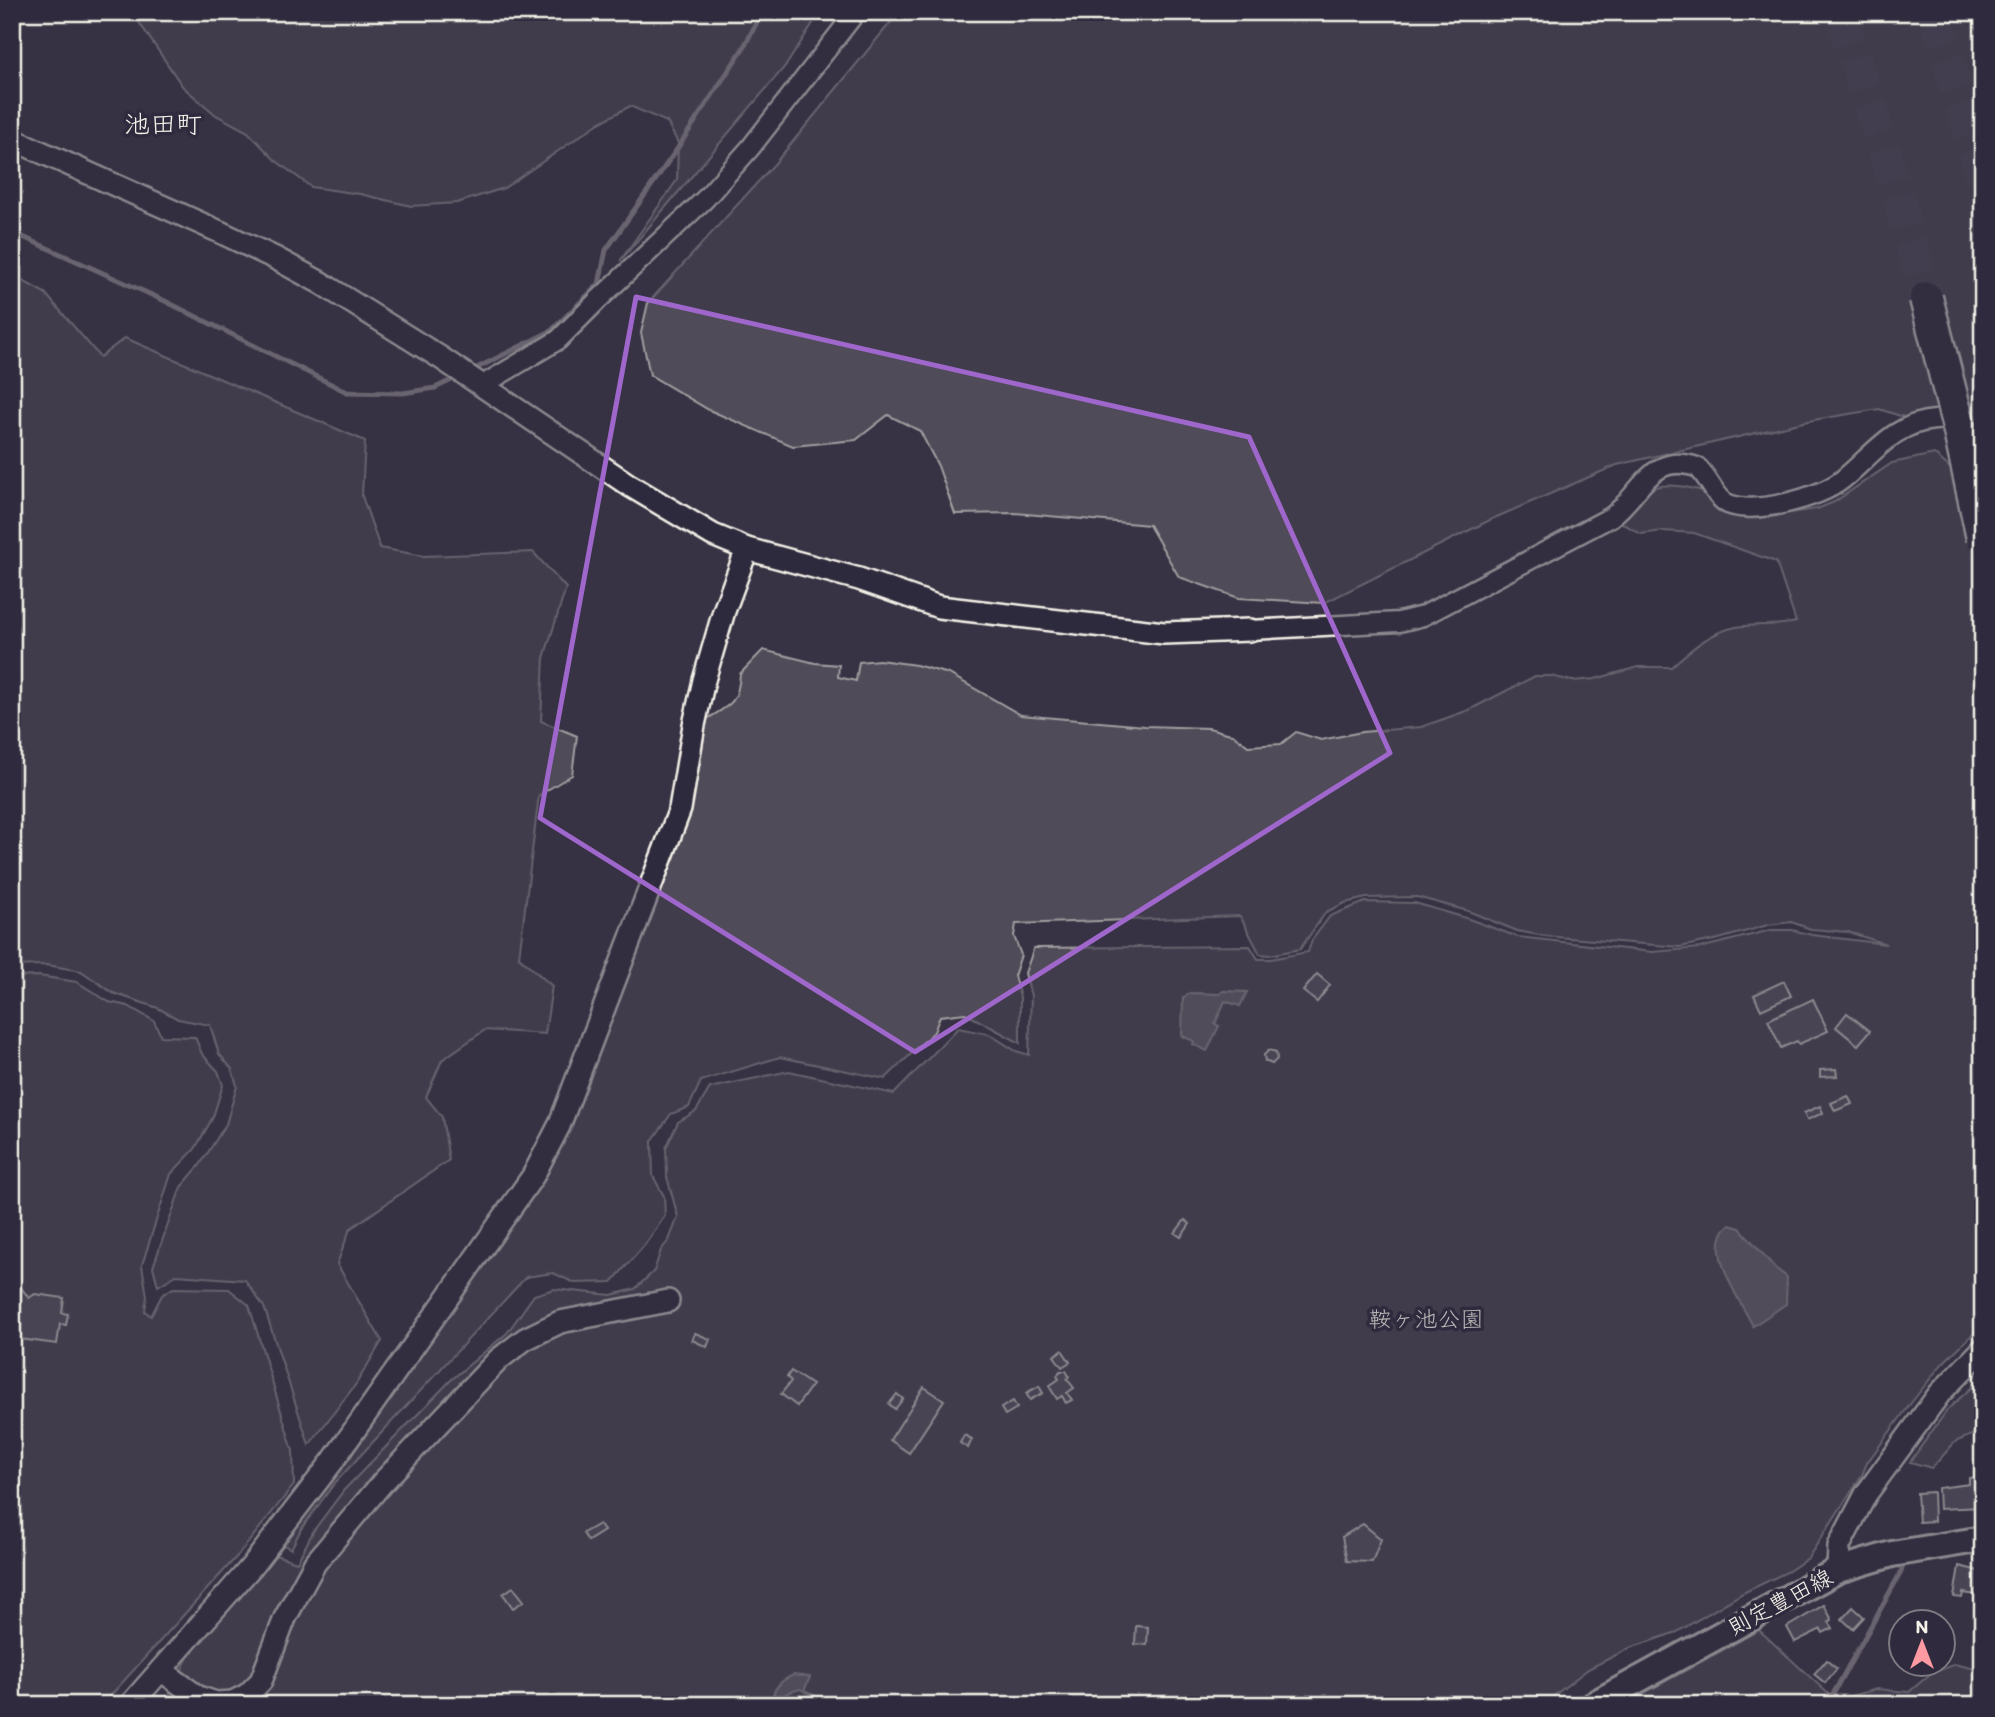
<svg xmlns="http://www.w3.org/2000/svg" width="1995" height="1717" font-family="Itim,'Klee One',sans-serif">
  <rect width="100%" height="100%" fill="#373244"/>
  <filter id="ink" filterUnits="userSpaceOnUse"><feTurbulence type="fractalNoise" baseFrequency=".0143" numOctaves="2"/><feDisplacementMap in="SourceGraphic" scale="14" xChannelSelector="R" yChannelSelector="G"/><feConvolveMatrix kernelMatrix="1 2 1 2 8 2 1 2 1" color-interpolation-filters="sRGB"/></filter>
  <g filter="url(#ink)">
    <g fill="#504b59" stroke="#a29ea0" stroke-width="2">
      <polygon points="132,12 820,12 787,64 620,261 677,180 678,143 667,122 630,106 599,123 504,188 457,203 411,206 360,194 311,187 275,160 248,132 216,115 183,87"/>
      <polygon points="899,12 1983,12 1983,443 1879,409 1808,421 1617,465 1492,519 1324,603 1239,598 1179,577 1149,525 1015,513 955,514 938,466 920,431 888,415 856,440 793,446 709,410 650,375 641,333 648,303 777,161"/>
      <polygon points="12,275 45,293 100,357 125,338 365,441 362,496 380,548 424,556 533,552 566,588 544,658 541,721 577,736 572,775 539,795 519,957 552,986 545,1034 485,1030 442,1060 426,1097 442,1117 449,1160 350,1229 337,1264 382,1341 356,1384 309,1445 264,1307 245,1280 176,1275 158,1286 153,1267 181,1187 200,1165 226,1124 237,1086 232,1069 219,1054 210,1025 178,1019 158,1008 113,993 81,971 47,965 12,966"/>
      <path d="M1934 454 1983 497V1324L1942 1364 1911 1403 1867 1463 1862 1475 1808 1558 1789 1571 1743 1593 1677 1632 1630 1648 1588 1669 1542 1705H164L191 1651 275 1555 297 1562 314 1530 344 1490 451 1380 507 1333 534 1295 554 1289 611 1295 635 1289 654 1271 661 1250 669 1240 678 1217 667 1177 666 1148 678 1122 696 1111 710 1088 789 1071 894 1094 958 1028 989 1034 1016 1051 1029 1055 1031 996 1025 973 1034 948 1250 946 1258 959H1271L1308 952 1312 940 1330 916 1365 902 1415 903 1466 918 1518 937 1652 952 1700 948 1771 930H1792L1812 935 1886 944 1848 932 1811 929 1791 922 1768 925 1719 939 1680 947 1544 936 1517 931 1468 911 1417 897 1366 898 1345 903 1326 912 1300 949 1270 955 1260 954 1240 916 1016 924 1014 936 1021 955 1014 976 1020 997V1043L965 1013 940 1016 934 1032 885 1079 780 1057 701 1081 689 1107 671 1114 652 1141 653 1176 664 1196 665 1216 644 1246 612 1282 575 1283 553 1273 526 1277 334 1484 301 1529 291 1549 280 1543 562 1139 677 845 692 803 707 719C730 705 738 704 740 674L763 650 815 663 839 665 838 677 856 681 859 662 879 660 916 665 949 674 1021 715 1145 726 1209 728 1234 735 1248 746 1281 744 1296 732 1321 740 1362 732 1421 727 1469 710 1535 676H1551L1572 681 1595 679 1638 667H1671C1690 650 1710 632 1736 627 1756 623 1776 627 1796 622L1776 562 1694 533 1663 531 1641 534 1617 520C1628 511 1638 498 1649 490 1673 474 1748 506 1775 515L1817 509 1834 502 1892 463Z"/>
      <polygon points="39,976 77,982 109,1002 128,1006 154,1021 161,1036 195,1037 202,1054 218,1071 223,1085 213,1117 195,1149 171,1174 142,1265 147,1296 145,1311 151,1316 162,1295 173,1288 229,1289 249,1305 293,1451 294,1485 239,1554 102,1705 12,1705 12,977"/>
      <polygon points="1983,1377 1983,1430 1955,1442 1932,1468 1910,1462 1948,1409"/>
      <polygon points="1759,1630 1835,1700 1877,1689 1909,1692 1930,1674 1955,1664 1983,1671 1983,1705 1622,1705"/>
    </g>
    <g fill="#726e77" stroke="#a6a2a4" stroke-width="2">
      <polygon points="1223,991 1247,992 1240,1006 1225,1001 1215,1024 1219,1026 1207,1051 1193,1044 1194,1041 1182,1036 1183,998 1190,993 1220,994"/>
      <path d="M1729 1225 1740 1228 1775 1268 1787 1277 1786 1304 1753 1326C1741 1302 1702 1247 1729 1225Z"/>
      <path d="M794 1675 810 1677 804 1691 822 1699 819 1705H813L809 1694 800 1689 787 1693 782 1705H771C772 1689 780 1680 794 1675Z"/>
    </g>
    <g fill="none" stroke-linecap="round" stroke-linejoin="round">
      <g stroke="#a6a2a4" stroke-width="5">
        <polyline points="12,232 165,301 347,392 403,393 435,388 458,377"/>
        <polyline points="471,371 551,331 599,284 606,250 673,155 744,47 762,12"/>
        <polyline points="1817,1705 1832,1696 1901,1572 1903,1565"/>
      </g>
    </g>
    <g fill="#5f5c67" stroke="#f4f1e8" stroke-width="2">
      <polygon points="1317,974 1330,985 1317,1002 1303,991"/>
      <polygon points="1784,981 1791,996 1761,1010 1754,995"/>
      <polygon points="1813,999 1828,1031 1799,1044 1797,1041 1781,1048 1768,1020"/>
      <polygon points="1847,1013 1870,1031 1858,1045 1836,1027"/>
      <polygon points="1269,1050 1276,1052 1277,1059 1272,1064 1265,1061 1264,1055"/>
      <polygon points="1836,1069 1837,1076 1820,1077 1820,1070"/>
      <polygon points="1848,1096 1852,1104 1835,1111 1831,1103"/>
      <polygon points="1820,1106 1823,1113 1807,1120 1804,1113"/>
      <polygon points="1185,1220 1190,1224 1181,1237 1175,1233"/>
      <polygon points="12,1276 29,1298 35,1294 64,1298 62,1313 68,1314 66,1325 60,1324 57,1344 12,1338"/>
      <polygon points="695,1333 710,1339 707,1347 692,1340"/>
      <polygon points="1062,1350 1070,1362 1062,1367 1054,1356"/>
      <polygon points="791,1371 812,1385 797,1406 781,1394 791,1381 787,1377"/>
      <polygon points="1060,1371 1066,1371 1069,1376 1067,1379 1074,1388 1067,1393 1072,1400 1066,1403 1062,1396 1057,1399 1049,1386 1059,1379 1057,1376"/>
      <polygon points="1039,1386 1043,1393 1030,1400 1026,1393"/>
      <polygon points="924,1387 944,1400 909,1453 890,1440"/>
      <polygon points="897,1394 903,1399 895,1409 889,1404"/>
      <polygon points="1013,1401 1017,1408 1005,1415 1001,1408"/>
      <polygon points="964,1435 972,1439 968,1448 960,1443"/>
      <polygon points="1983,1477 1983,1507 1939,1509 1938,1488 1969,1484 1969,1478"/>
      <polygon points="1933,1492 1934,1521 1919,1522 1917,1493"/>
      <polygon points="599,1524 604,1531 588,1541 583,1533"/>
      <polygon points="1363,1524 1381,1539 1372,1562 1347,1561 1342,1537"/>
      <polygon points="1959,1566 1983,1572 1983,1611 1980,1610 1983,1596 1963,1593 1962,1598 1954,1597"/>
      <polygon points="513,1587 524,1601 513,1608 503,1594"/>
      <polygon points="1824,1605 1832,1620 1829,1622 1833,1628 1823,1633 1821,1629 1795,1642 1787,1627"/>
      <polygon points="1853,1607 1864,1617 1853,1629 1842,1619"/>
      <polygon points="1136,1626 1148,1627 1147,1645 1135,1644"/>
      <polygon points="1826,1660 1837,1669 1825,1683 1814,1674"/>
    </g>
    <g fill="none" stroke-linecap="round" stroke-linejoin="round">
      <g stroke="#534f5d" stroke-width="32" stroke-dasharray="32 16" stroke-linecap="butt">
        <polyline points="1840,12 1893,179 1926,298"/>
        <polyline points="1934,12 1983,179"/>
      </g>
      <g stroke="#f4f1e8" stroke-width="23">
        <g id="minor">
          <polyline points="481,386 558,340 597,301 705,199 751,147 856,12"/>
          <path d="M1250 630 1399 622 1423 616 1611 517C1643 493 1650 452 1697 467 1708 476 1715 498 1728 504 1756 515 1819 498 1842 480 1872 456 1893 423 1935 420 1957 418 1971 429 1983 448"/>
        </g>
      </g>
      <g stroke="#f4f1e8" stroke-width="26">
        <g id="tertiary">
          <polyline points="12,139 220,232 275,258 321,283 441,358 629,485 713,535 747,549 859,579 939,607 1164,633 1250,630"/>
          <polyline points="1838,1570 1839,1546 1866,1494 1940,1393 1983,1349"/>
          <polyline points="161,1670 198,1697 216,1703 233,1702 247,1695 261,1681 285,1618 315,1563 382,1483 499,1359 525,1339 560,1322 668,1301"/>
          <polyline points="130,1705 252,1566 332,1462 533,1176 559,1126 680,809 694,725 704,680 724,611 747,549"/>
        </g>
      </g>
      <g stroke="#f4f1e8" stroke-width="30">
        <polyline id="secondary" points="1592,1705 1838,1570 1892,1554 1983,1539"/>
      </g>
      <use href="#minor" stroke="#2f2a3d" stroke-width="18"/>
      <use href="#tertiary" stroke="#2f2a3d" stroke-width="21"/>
      <use href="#secondary" stroke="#2f2a3d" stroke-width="24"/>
      <g stroke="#f4f1e8" stroke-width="37" stroke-linecap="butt">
        <polyline id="motorway-bridge" points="1926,298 1960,431 1983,538"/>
      </g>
      <use href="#motorway-bridge" stroke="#2f2a3d" stroke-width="32"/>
    </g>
  </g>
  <path d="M0 0H1995V1717H0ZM636 297 1249 437 1390 753 915 1052 540 818Z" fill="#373244" fill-opacity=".55" fill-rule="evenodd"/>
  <path fill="none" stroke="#9f67cb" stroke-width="5" stroke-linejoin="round" d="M636 297 1249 437 1390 753 915 1052 540 818Z"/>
  <g text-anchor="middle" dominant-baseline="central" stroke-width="7" stroke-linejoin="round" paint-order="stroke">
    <g font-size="23" fill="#bbb7b6" stroke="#2f2a3d">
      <text x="1426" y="1319">鞍ヶ池公園</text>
    </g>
    <g font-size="23" fill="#f4f1e8" stroke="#2f2a3d">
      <text transform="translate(1780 1602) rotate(-28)">則定豊田線</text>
    </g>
    <g font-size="26" fill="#f4f1e8" stroke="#2f2a3d">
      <text x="163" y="124">池田町</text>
    </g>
  </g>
  <rect width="1995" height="1717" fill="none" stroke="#2f2a3d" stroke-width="42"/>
  <rect x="21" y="21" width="1953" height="1675" fill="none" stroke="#f4f1e8" stroke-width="2.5" filter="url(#ink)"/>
  <g transform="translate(1922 1643)"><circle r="33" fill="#2f2a3d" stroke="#7e7a81" stroke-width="2"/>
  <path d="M0-5L12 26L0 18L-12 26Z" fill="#ff9aa2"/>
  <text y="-10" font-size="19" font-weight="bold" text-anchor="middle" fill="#f4f1e8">N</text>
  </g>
</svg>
